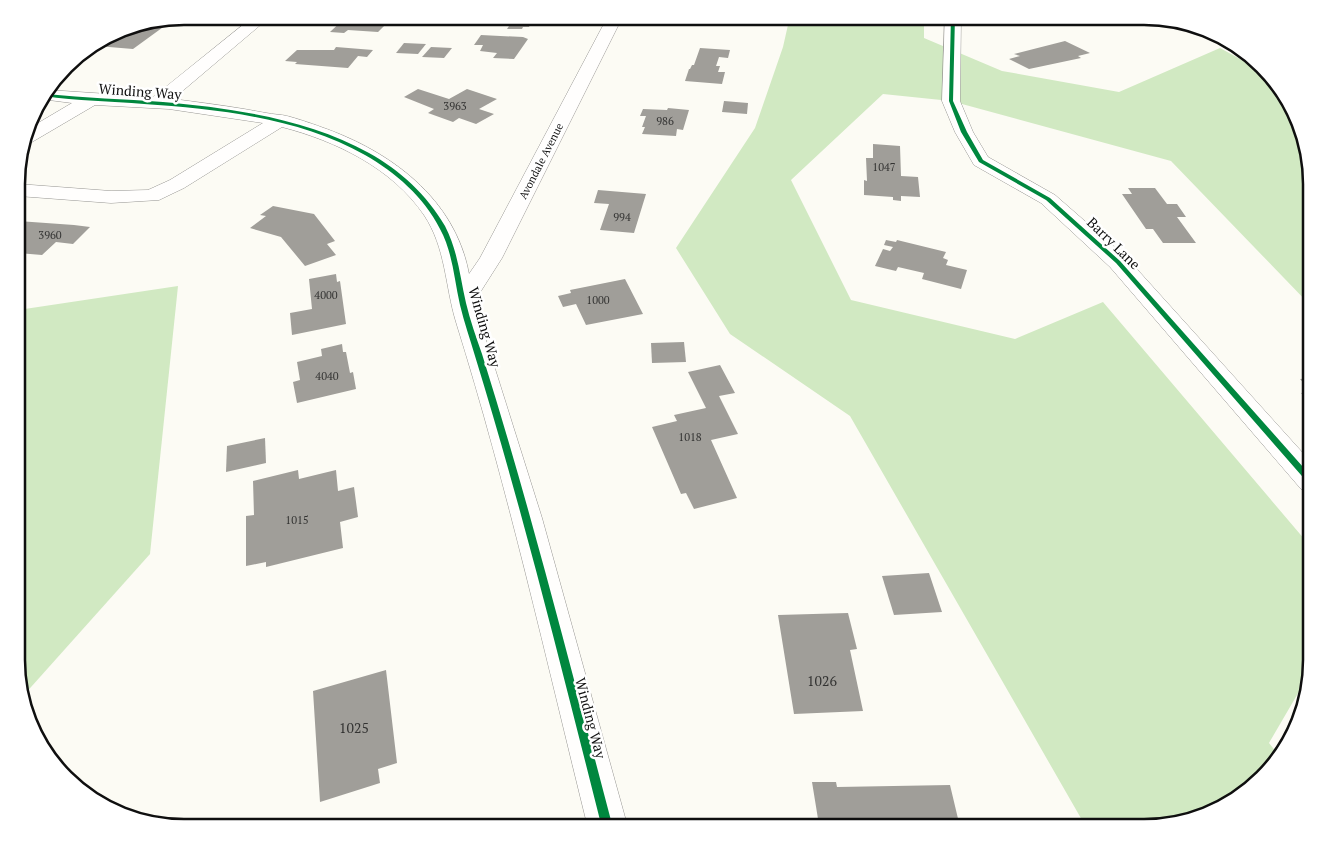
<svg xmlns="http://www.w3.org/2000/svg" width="1328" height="844" font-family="'PT Serif',serif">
  <rect width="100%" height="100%" fill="#fcfbf4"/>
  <g fill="#d1e9c2">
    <polygon points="790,16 924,16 924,38 1002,71 1119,92 1220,48 1262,71 1289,100 1311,173 1311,306 1171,161 951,101 883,94 791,180 851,300 1015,339 1103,302 1311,547 1311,671 1269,743 1280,757 1228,805 1155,827 1086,827 850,416 730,334 676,248 755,128 783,47"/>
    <polygon points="178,286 150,554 23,696 18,682 18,310"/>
  </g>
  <g fill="#a09e99">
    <polygon points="347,16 382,16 374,24 385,25 378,32 348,30 344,33 330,32"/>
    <polygon points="509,16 536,16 538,17 536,23 531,23 529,27 523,27 522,29 507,29 509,26 503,25"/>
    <polygon points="688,16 749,16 748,21 742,21 741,24 732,24 686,21"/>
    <polygon points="1018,16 1052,16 1053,20 1058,20 1061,26 1021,24"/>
    <polygon points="163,20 157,25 166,25 133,49 97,46 121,29"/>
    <polygon points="481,35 523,37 528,39 514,59 493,58 497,53 480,51 483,45 474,45"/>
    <polygon points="1065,41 1090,53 1078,56 1081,58 1029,69 1009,59 1020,56 1014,54"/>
    <polygon points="404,43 426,44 418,54 396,53"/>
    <polygon points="336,47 373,50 367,57 358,56 348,68 295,64 297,62 285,61 297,50 334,50"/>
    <polygon points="431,47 452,48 444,58 422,57"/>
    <polygon points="700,48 730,50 728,58 719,57 716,66 720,66 718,72 725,72 722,84 685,81 689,69 690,69 692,65 694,65"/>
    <polygon points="418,89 449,99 467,89 497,99 479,109 494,114 476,124 459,118 453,122 428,113 434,109 404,97"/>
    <polygon points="724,101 748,103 747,114 722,112"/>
    <polygon points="668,108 689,110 683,130 677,129 676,136 642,134 645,127 642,127 646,116 640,116 643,109 667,110"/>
    <polygon points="873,144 900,146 901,176 918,177 920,197 901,196 901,201 893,200 893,197 864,195 864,180 867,181 866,158 873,158"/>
    <polygon points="1128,188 1155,188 1167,204 1177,204 1186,217 1177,217 1196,243 1163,243 1153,229 1146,229 1122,194 1132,194"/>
    <polygon points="598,190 646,194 634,233 600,230 609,204 594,203"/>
    <polygon points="273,206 314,214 335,241 327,244 336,255 305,266 281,237 250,228 266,216 260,215"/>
    <polygon points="18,221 74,225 90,227 73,244 56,242 42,255 18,253"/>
    <polygon points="886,240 896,242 897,240 946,252 943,258 948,260 946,265 967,270 961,289 922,279 924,273 898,267 896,271 875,266 883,249 890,251 893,247 884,245"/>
    <polygon points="336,274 337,282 340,281 346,324 292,335 290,313 312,309 309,279"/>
    <polygon points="625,279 643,314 586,325 576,304 563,307 558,296 571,293 570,290"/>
    <polygon points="684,342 686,362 652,363 651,343"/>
    <polygon points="342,344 343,352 346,352 350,373 353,372 356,389 297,403 293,382 300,380 297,362 322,356 321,349"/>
    <polygon points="720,365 735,393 719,396 738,434 711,440 737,498 694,509 686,493 681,494 652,427 677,421 674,415 706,408 688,372"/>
    <polygon points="1311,378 1311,391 1300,379"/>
    <polygon points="1311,392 1311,403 1301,393"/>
    <polygon points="265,438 266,463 226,472 227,446"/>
    <polygon points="298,470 299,479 336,470 338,491 354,487 358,517 340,522 343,548 266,567 266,562 246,566 246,516 254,515 253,481"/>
    <polygon points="929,573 942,612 894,615 882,576"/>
    <polygon points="848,613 857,649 850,650 863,711 794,714 778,615"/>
    <polygon points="386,670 397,763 378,769 380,783 320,802 313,691"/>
    <polygon points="812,782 836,782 837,787 950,785 960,827 835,828 834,825 819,825"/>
  </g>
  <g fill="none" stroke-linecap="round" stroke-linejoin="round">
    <g stroke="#969592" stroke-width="1">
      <g id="minor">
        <path d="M254 16H271L173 99C196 102 220 105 244 109 256 111 269 114 281 115 287 115 313 124 321 127 390 151 455 198 469 274L480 258 608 16H623L502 258 474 302 542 518 628 828H588C546 659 508 488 456 322 445 286 446 248 424 215 392 168 336 141 282 127L184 188 159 200 111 203 18 196V184L111 191 148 190 170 180 263 123 169 109 95 105 32 142 23 143 28 129 72 103 41 99 48 90 153 97Z"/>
        <polygon points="945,16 961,16 960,101 973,132 988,157 1055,195 1126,257 1311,462 1311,492 1301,489 1110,267 1041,203 974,165 955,132 942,101"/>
      </g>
    </g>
    <use href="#minor" fill="#fffefd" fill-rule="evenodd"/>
    <g stroke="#fff" stroke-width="3">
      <g id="cycleway">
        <polygon points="951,16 955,16 953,101 967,132 983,160 1050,198 1120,261 1311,476 1311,484 1308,483 1116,263 1046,200 979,162 961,132 949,101"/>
        <path d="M46 94C85 98 124 99 163 102 231 108 309 119 369 153 400 170 427 195 445 226 458 251 460 277 466 303 470 320 476 337 482 354 531 510 571 669 613 828H602C562 670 523 512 475 356 470 339 464 322 460 305 454 279 453 253 440 229 424 197 395 172 365 155 300 118 218 109 144 104 111 101 77 101 44 96Z"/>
      </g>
    </g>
    <use href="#cycleway" fill="#00873e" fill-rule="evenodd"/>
  </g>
  <g text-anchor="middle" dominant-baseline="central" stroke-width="5" stroke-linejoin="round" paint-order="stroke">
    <g font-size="11" fill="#333332">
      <text x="455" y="106">3963</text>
      <text x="665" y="121">986</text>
      <text x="884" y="167">1047</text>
      <text x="622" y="217">994</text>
      <text x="50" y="235">3960</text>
      <text x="326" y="295">4000</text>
      <text x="598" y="300">1000</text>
      <text x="327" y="376">4040</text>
      <text x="690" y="437">1018</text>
      <text x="297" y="520">1015</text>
    </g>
    <g font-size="11" fill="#0f0f0f" stroke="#fff">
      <text transform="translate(541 161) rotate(-63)">Avondale Avenue</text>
    </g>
    <g font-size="14" fill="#0f0f0f" stroke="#fff">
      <text transform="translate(140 91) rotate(4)">Winding Way</text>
      <text transform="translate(1114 243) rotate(44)">Barry Lane</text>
      <text transform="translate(485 327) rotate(74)">Winding Way</text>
      <text transform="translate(591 718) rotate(75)">Winding Way</text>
    </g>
    <g font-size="14" fill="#333332">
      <text x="822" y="680">1026</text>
      <text x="354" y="727">1025</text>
    </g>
  </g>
  <path d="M0 0H1328V844H0ZM184 25H1144A159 159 0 0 1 1303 184V660A159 159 0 0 1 1144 819H184A159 159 0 0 1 25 660V184A159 159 0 0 1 184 25Z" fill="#fff" fill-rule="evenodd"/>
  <path fill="none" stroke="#0f0f0f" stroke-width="2.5" d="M184 25H1144A159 159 0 0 1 1303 184V660A159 159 0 0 1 1144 819H184A159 159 0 0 1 25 660V184A159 159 0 0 1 184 25Z"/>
</svg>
